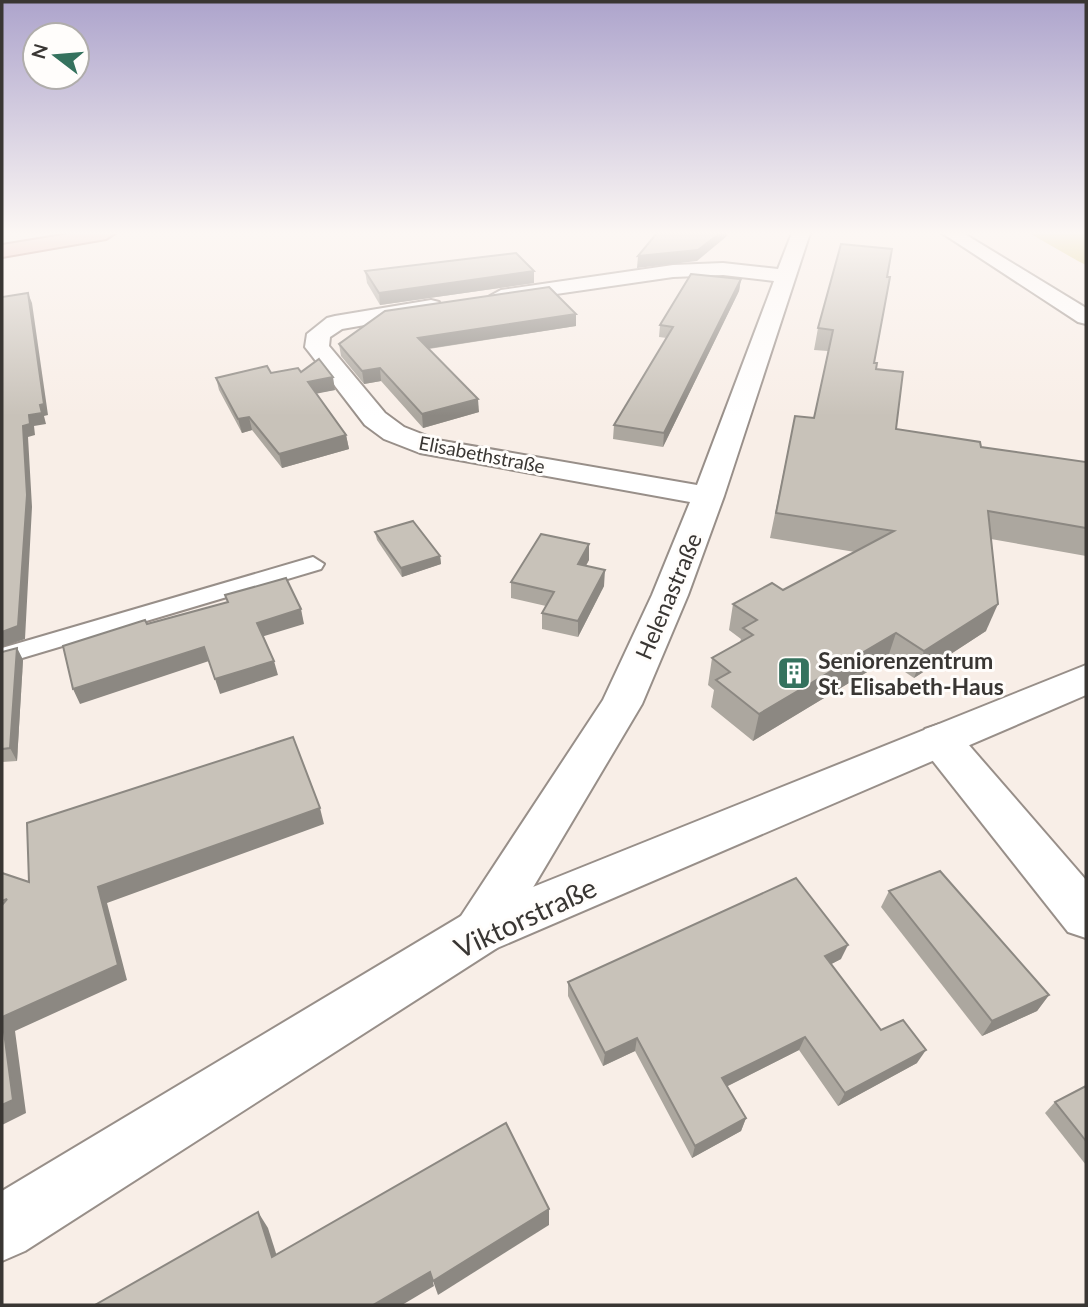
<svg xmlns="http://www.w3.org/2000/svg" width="1088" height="1307" font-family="Lato,sans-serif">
  <rect width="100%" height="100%" fill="#f8eee7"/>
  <polygon fill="#dbcd75" points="1029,233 1086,233 1086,265 1078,261"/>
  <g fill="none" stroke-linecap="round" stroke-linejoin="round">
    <g stroke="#988f89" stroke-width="4">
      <polygon id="service" points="313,557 324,564 321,569 2,664 2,648"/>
    </g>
    <g stroke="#988f89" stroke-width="4">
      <g id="minor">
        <polygon points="792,233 810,233 724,496 688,595 642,704 497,948 479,955 461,948 453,932 461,916 603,700 652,595 690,502 420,453 384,439 365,425 309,352 305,347 307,334 327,318 335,316 431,300 439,302 442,307 439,312 342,329 330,337 329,346 385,413 404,427 437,440 697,485 774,281 723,275 673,277 501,302 490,296 501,290 673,265 723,263 778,269"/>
        <polygon points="940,724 955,729 1086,880 1086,938 1068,932 925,751 919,740 925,729"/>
      </g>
    </g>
    <g stroke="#988f89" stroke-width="4">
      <polygon id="tertiary" points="1086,665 1086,695 497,948 25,1251 2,1261 2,1191 461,916"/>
    </g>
    <g stroke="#988f89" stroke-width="4">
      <polygon id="secondary" points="942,233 963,233 1086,308 1086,324 1078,322"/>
    </g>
    <g stroke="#a46d62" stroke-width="4">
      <polygon id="primary" points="75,233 115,233 106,239 2,257 2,245"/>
    </g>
    <use href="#service" fill="#fff" fill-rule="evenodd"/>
    <use href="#minor" fill="#fff" fill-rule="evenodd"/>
    <use href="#tertiary" fill="#fff" fill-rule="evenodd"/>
    <use href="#secondary" fill="#fff" fill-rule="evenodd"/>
    <use href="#primary" fill="#ebb9b0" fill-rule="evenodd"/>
  </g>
  <g fill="#aca79f">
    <polygon points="841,244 874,363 896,429 981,447 1086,462 1086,556 991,539 986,631 914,678 887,660 753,741 711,707 714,690 708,685 712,658 740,642 741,639 729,630 733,604 783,590 855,552 770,538 795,416 814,418 828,351 814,350 818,328"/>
    <polygon points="365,271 534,283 380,305 367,283"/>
    <polygon points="741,279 739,291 663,447 613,439 614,425 667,338 659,337 660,325"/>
    <polygon points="576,314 576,326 429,349 479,412 423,428 381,381 364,384 341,356 339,344"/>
    <polygon points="301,372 335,390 316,393 346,435 349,449 282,468 252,430 242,433 219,390 216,378"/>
    <polygon points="375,532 440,556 441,564 402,577 377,540"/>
    <polygon points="589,560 586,566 604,586 578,637 542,629 542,613 546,606 511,598 511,582"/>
    <polygon points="17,648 23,660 17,761 2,762 2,652"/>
    <polygon points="889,891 1049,995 1037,1011 982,1036 881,907"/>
    <polygon points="841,959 831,964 881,1030 917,1063 838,1106 799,1050 727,1086 746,1118 741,1131 692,1158 635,1051 603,1066 568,996 568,982"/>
    <polygon points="1086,1086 1086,1165 1045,1113 1055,1102"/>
  </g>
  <g fill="#8c8882">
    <polygon points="720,233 728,233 727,236 697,261 637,268 638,256"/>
    <polygon points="534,271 534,283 380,305 379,293"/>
    <polygon points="741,279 739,291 663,447 664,433"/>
    <polygon points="28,293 32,303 48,415 44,416 46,424 34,426 35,435 28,437 32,507 25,639 2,647 2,632 23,426 29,415 40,405"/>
    <polygon points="576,314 576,326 419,350 418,338"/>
    <polygon points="380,368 381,381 364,384 362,371"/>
    <polygon points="333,377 335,390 310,395 308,382"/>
    <polygon points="478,399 479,412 423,428 422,414"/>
    <polygon points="249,417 252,430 242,433 238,419"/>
    <polygon points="346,435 349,449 282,468 279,454"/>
    <polygon points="589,544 589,560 577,580 578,564"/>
    <polygon points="440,556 441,564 402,577 401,568"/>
    <polygon points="605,570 604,586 578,637 578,621"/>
    <polygon points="998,604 986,631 914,678 924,651"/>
    <polygon points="301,609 304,624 261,637 257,623"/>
    <polygon points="896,633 887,660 753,741 759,714"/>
    <polygon points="204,647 209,661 80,704 73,689"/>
    <polygon points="17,648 23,660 17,761 10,748"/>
    <polygon points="274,661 278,675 220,694 215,679"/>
    <polygon points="320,808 324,824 107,903 127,980 15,1031 26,1113 2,1125 2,1017 98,887"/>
    <polygon points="848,945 841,959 820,970 825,956"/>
    <polygon points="1049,995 1037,1011 982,1036 992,1021"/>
    <polygon points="805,1037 799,1050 718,1091 722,1078"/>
    <polygon points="637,1038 635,1051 603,1066 605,1053"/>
    <polygon points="926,1050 917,1063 838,1106 845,1093"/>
    <polygon points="746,1118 741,1131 692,1158 695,1146"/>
    <polygon points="549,1209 549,1225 438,1295 433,1281"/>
    <polygon points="258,1212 268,1228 282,1272 272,1257"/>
    <polygon points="430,1272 434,1286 402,1305 373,1305"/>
  </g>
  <g fill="#c8c2b9" stroke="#8c8882" stroke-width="2">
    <polygon points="657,233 720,233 698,250 638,256"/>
    <polygon points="841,244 892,249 887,277 890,277 874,363 877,363 876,369 903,372 896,429 980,442 981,447 1086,462 1086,528 988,511 998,604 924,651 896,633 759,714 716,680 730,672 712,658 753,635 743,628 757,620 733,604 772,583 783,590 894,531 776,513 795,416 814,418 833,330 818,328"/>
    <polygon points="516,253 534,271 379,293 365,271"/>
    <polygon points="691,274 741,279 664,433 614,425 673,327 660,325"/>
    <polygon points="549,287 576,314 418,338 478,399 422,414 380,368 362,371 339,344 385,311"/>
    <polygon points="28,293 44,404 40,405 42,413 29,415 30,424 23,426 27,495 18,626 2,632 2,297"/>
    <polygon points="319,359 333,377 308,382 346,435 279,454 249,417 238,419 216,378 267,366 271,373 298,368 301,372"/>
    <polygon points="413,521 440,556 401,568 375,532"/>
    <polygon points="541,534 589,544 578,564 605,570 578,621 542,613 554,592 511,582"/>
    <polygon points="286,578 301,609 257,623 274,661 215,679 204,647 73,689 63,646 145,620 147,624 228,602 225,595"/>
    <polygon points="17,648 10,748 2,749 2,652"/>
    <polygon points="293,737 320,808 98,887 118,965 2,1017 13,1100 2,1105 2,905 7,899 2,901 2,873 29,882 27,823"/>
    <polygon points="940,871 1049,995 992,1021 889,891"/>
    <polygon points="796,878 848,945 825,956 881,1030 903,1020 926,1050 845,1093 805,1037 722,1078 746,1118 695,1146 637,1038 605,1053 568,982"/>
    <polygon points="1086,1086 1086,1141 1055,1102"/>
    <polygon points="506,1123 549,1209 433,1281 430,1272 373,1305 95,1305 258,1212 272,1257"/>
  </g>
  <linearGradient id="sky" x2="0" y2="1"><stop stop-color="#ada4cc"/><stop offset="0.56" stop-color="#fcf7f4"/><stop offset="1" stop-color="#fcf7f4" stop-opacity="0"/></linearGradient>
  <rect width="1088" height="416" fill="url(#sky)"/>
  <defs>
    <g id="building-square" transform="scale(1.75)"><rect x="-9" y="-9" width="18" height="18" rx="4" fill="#35725e" stroke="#fffdfb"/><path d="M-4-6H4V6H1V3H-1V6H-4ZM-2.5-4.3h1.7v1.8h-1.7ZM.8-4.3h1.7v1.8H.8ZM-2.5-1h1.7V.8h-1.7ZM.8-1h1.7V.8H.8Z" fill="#fff"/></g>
  </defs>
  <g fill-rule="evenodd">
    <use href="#building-square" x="794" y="673"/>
  </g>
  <g text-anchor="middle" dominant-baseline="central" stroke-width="6" stroke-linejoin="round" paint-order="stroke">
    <g font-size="19" fill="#393633" stroke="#fffdfb">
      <text transform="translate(482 454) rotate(11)">Elisabethstraße</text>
    </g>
    <g font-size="23" fill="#393633" stroke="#fffdfb">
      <text transform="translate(668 596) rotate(-67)">Helenastraße</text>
    </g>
    <g font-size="23" font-weight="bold" fill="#393633" stroke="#fffdfb" text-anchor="start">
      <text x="818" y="660">Seniorenzentrum<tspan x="818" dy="26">St. Elisabeth-Haus</tspan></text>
    </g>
    <g font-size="28" fill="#393633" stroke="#fffdfb">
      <text transform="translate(525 917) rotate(-25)">Viktorstraße</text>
    </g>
  </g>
  <rect width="1088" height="1307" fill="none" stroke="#393633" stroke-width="7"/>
  <g transform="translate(56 56) rotate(286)"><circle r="33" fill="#fffdfb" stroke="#b0adab" stroke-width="2"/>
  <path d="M0-5L12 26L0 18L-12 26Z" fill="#35725e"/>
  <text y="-10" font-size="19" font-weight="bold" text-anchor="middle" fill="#393633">N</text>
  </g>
</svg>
